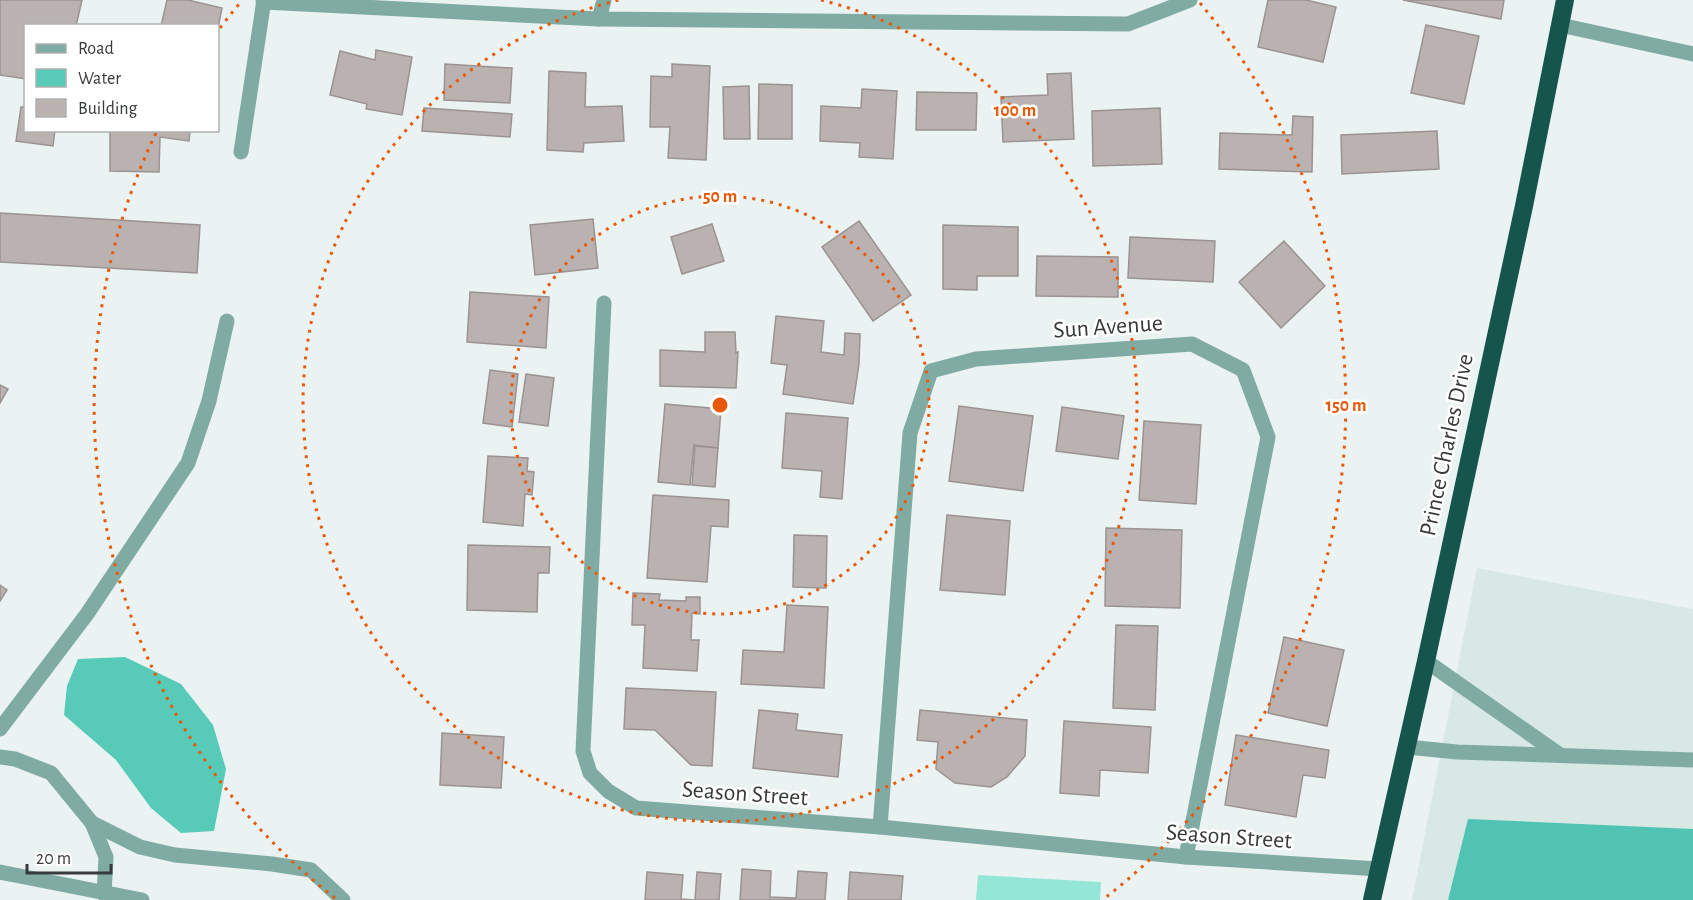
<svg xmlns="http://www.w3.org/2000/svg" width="1693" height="900" font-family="'Alegreya Sans',sans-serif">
  <rect width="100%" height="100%" fill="#eaf3f1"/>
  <polygon fill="#d8e9e5" points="1477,568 1693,609 1693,900 1412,900"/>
  <polygon fill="#94e6d7" points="978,875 1101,882 1100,900 976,900"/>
  <polygon fill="#50c3b2" points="1468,819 1693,829 1693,900 1448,900"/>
  <polygon fill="#58cab8" points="125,657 181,684 213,725 226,769 214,831 181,833 151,808 116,760 64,715 67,686 78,659"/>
  <g fill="#bab2b0" stroke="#9b9391" stroke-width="1.5">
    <polygon points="0,0 82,0 76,26 26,26 26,79 0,75"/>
    <polygon points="167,0 188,0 222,8 218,28 218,26 161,26"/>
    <polygon points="1268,0 1306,0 1336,7 1323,62 1258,47"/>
    <polygon points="1403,0 1504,0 1501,19"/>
    <polygon points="1426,25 1479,36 1464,104 1411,93"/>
    <polygon points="376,50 412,57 402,115 366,109 367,104 330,95 340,51 375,60"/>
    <polygon points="445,64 512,68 510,103 444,100"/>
    <polygon points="672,64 710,66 706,160 668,158 670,127 650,127 651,76 672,77"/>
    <polygon points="549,71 586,73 585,107 622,106 624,141 584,143 583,152 547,150"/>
    <polygon points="1071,73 1074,139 1003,142 1001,97 1048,95 1047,74"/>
    <polygon points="759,84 792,85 792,139 758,139"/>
    <polygon points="749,86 750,139 724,139 723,87"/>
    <polygon points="862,89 897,91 893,159 859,157 860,143 820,141 821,106 861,108"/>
    <polygon points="917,92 977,93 976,130 916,130"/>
    <polygon points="21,107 26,107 26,130 55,130 53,146 16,141"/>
    <polygon points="424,108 512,114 510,137 422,131"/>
    <polygon points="1160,108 1162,164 1093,166 1092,111"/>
    <polygon points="1293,116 1313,117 1312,172 1219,169 1220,133 1292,135"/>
    <polygon points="110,130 190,130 189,141 160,137 159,172 110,171"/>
    <polygon points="1437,131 1439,169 1342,174 1341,135"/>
    <polygon points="0,213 200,225 197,273 0,262"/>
    <polygon points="593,219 598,268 535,275 530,225"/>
    <polygon points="859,221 911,295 873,321 822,247"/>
    <polygon points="712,224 724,261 682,274 671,237"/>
    <polygon points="943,225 1018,227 1018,276 977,276 977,290 943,289"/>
    <polygon points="1130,237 1215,241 1213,282 1128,278"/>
    <polygon points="1284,241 1325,286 1281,328 1239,282"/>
    <polygon points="1037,256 1118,257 1118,297 1036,296"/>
    <polygon points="470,292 549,297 546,348 467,342"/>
    <polygon points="776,316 824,321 821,352 844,355 845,333 860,334 859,364 853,404 783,394 787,365 771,363"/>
    <polygon points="705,332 735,332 736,353 738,352 736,388 660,386 660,350 705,352"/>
    <polygon points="490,370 518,374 512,427 483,423"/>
    <polygon points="526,374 554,378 548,426 519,422"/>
    <polygon points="0,385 8,389 0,403"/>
    <polygon points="665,404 721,409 718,448 694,445 690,485 658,482"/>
    <polygon points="959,406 1033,416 1023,491 949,481"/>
    <polygon points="1062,407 1124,416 1118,459 1056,451"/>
    <polygon points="786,413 848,418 842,499 820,497 822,471 782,468"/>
    <polygon points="1144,421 1201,425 1196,504 1139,500"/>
    <polygon points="695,446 718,448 715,487 692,485"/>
    <polygon points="488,456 528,458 527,471 534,472 532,495 525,494 523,526 483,522"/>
    <polygon points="653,495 729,500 728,527 711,526 707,582 647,578"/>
    <polygon points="947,515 1010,521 1005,595 940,590"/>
    <polygon points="1106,528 1182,530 1180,608 1105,606"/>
    <polygon points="794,535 827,536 826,588 793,587"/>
    <polygon points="468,545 550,547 549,573 538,573 537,612 467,610"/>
    <polygon points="0,585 7,590 0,601"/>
    <polygon points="633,593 660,594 659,600 686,601 686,597 700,597 700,614 692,613 691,640 699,640 697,671 643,668 645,625 632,625"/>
    <polygon points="787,605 828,607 824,688 741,684 743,650 784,652"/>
    <polygon points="1116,625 1158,626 1155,710 1113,708"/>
    <polygon points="1284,637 1344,650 1327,726 1268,713"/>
    <polygon points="626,688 716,692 712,766 691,765 655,730 624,729"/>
    <polygon points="759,710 798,714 796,730 842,735 838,777 753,768"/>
    <polygon points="920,710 1027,720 1025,756 1007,777 991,787 955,783 936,769 938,742 917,740"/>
    <polygon points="1064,721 1151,727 1148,773 1100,770 1099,796 1060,793"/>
    <polygon points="442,733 504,737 501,788 440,785"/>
    <polygon points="1236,735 1329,750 1325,778 1303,775 1296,817 1225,805"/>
    <polygon points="742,869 771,871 770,897 796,898 798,871 827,873 825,900 740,900"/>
    <polygon points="647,872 683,875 681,899 694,900 645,900"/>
    <polygon points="697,872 721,874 719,900 695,900"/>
    <polygon points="850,872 903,876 901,900 848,900"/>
  </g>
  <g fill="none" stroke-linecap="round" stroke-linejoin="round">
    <g stroke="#80aba3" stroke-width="15">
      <polyline points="1426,661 1560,755"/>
      <polyline points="0,729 87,614 188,463 209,401 227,321"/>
      <polyline points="1407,747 1457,752 1693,760"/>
      <polyline points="0,757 15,759 51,773 92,823 106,857 104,894"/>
      <polyline points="92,823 140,847 175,855 272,864 311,870 343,900"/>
    </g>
    <g stroke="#80aba3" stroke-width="15">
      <polyline points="263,2 599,19 1128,24 1190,0"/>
      <polyline points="599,19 604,0"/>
      <polyline points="1560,25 1693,54"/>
      <polyline points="241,152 264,0"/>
      <polyline points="604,303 583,751 590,773 608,791 636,808 880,827 1186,857 1379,869"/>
      <polyline points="880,827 910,433 931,371 976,359 1192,344 1243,370 1268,437 1186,857"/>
      <polyline points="0,872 142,900"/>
    </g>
    <polyline stroke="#16554c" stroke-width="18" points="1372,900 1426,661 1524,206 1565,0"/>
  </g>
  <g fill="none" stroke="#e8590c" stroke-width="3" stroke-dasharray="3 6">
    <circle cx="720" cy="405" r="209"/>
    <path d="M821 0A417 417 0 1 1 619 0"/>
    <path d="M335 898A626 626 0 0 1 157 131M220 28A626 626 0 0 1 240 3M1200 3A626 626 0 0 1 1105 898"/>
  </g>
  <g text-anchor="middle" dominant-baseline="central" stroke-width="5" stroke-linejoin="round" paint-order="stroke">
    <g font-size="24" fill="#383b3b" stroke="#fff">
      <text transform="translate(1108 327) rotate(-4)">Sun Avenue</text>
      <text transform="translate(1447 445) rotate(-78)">Prince Charles Drive</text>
      <text transform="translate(745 794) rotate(4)">Season Street</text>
      <text transform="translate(1229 837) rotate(4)">Season Street</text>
    </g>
  </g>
  <circle cx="720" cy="405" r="9" fill="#e8590c" stroke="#fff" stroke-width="3"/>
  <g font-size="18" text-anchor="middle" font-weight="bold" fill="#e8590c" stroke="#fff" stroke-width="5" stroke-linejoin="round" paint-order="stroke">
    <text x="1015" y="116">100 m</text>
    <text x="720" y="202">50 m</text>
    <text x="1346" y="411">150 m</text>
  </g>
  <rect x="24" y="24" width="195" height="108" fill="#ffffff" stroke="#afb1b1" stroke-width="1.5"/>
  <rect x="36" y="44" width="30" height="9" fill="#80aba3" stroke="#afb1b1" stroke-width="1.5"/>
  <text x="78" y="54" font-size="18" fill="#383b3b">Road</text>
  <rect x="36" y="69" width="30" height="18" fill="#58cab8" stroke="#afb1b1" stroke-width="1.5"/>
  <text x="78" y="84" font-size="18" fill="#383b3b">Water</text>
  <rect x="36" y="99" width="30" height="18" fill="#bab2b0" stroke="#afb1b1" stroke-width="1.5"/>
  <text x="78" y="114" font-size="18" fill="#383b3b">Building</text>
  <path d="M27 864v9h84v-9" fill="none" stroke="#383b3b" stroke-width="3"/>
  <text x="36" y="864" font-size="18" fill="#383b3b" stroke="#ffffff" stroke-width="4.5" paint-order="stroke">20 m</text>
</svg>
